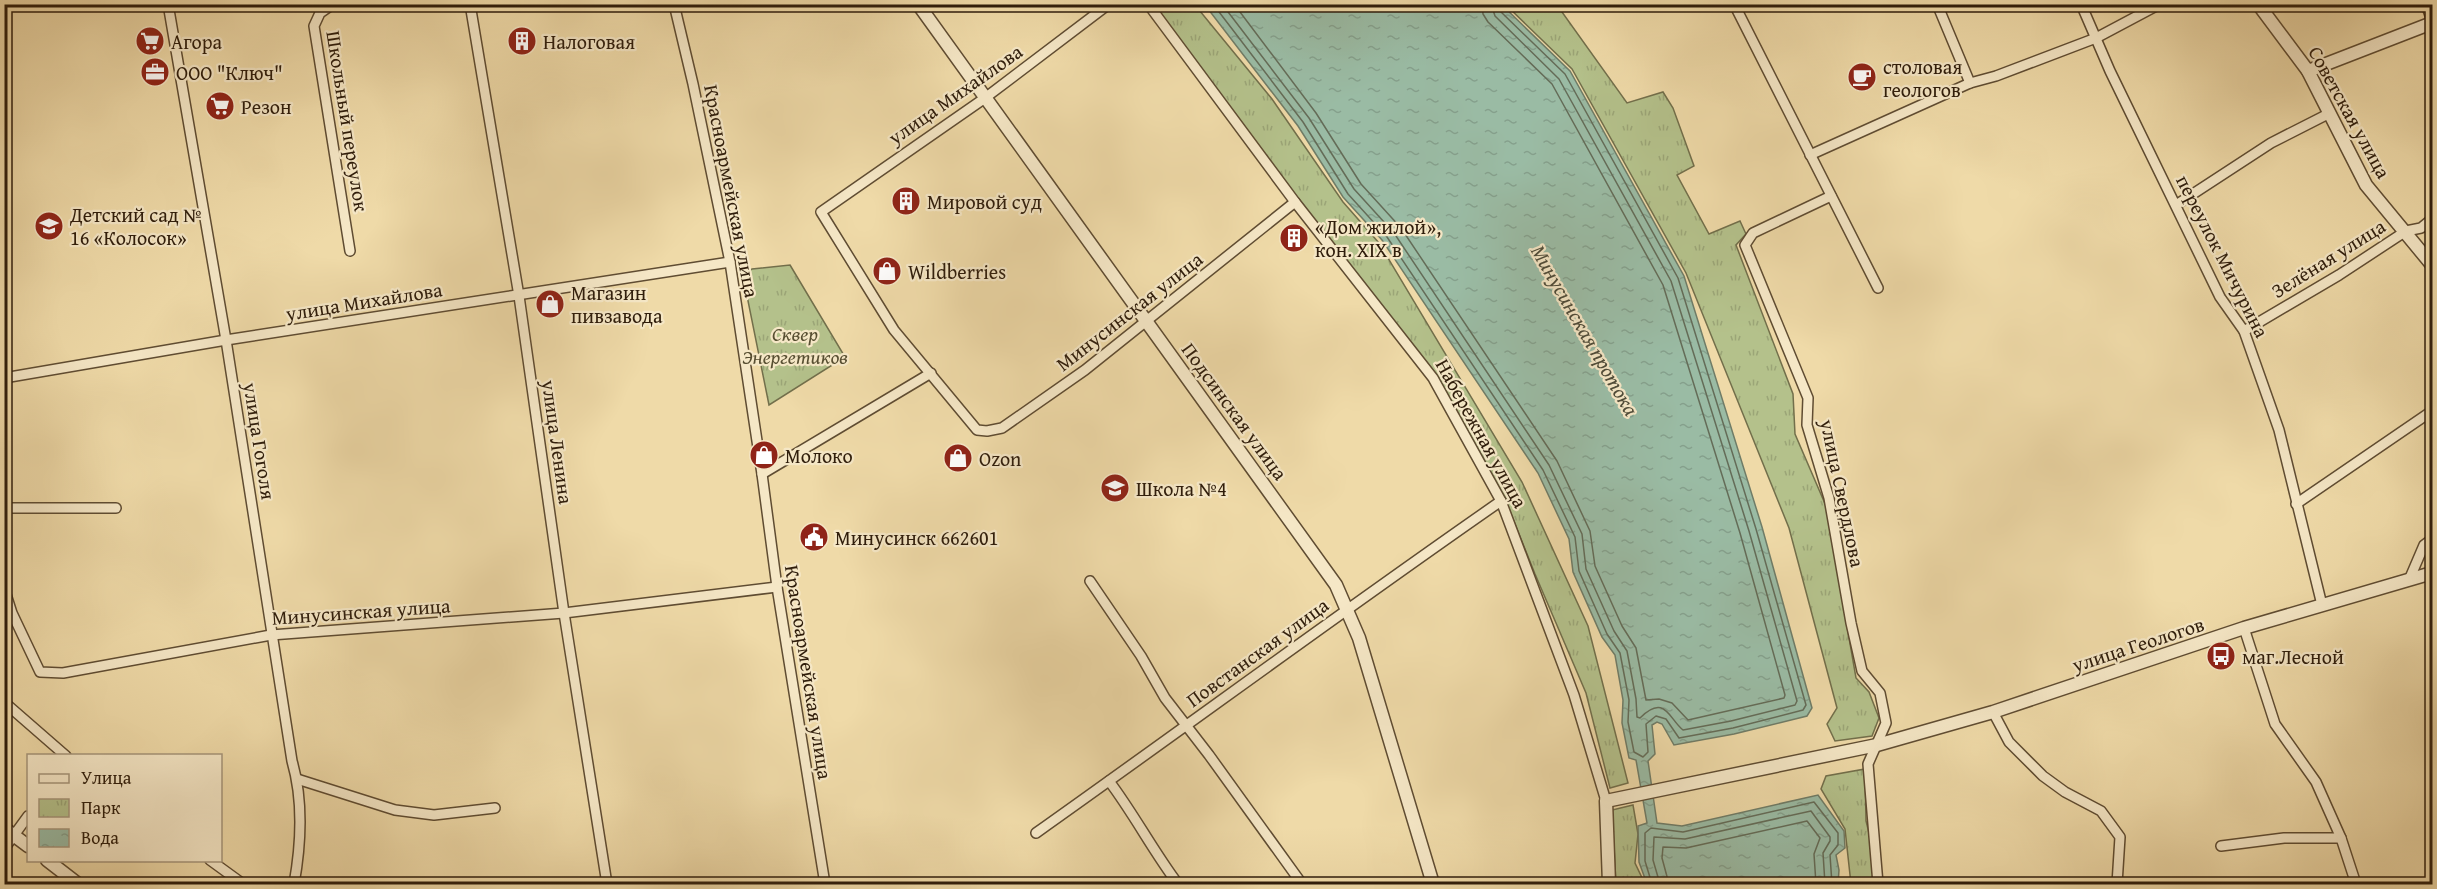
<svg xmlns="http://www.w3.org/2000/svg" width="2437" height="889" font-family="'Gentium Book Plus',serif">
  <defs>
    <pattern id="park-tufts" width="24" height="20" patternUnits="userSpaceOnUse" patternTransform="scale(1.5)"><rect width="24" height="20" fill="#b4c18b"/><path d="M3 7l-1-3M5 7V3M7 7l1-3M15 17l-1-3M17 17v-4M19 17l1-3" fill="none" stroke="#9ba577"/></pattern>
    <pattern id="water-ripples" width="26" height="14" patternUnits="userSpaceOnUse" patternTransform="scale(1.5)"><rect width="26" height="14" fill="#9abba4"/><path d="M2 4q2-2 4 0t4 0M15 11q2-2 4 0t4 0" fill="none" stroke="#85a08c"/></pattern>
  </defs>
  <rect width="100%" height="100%" fill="#efdaa8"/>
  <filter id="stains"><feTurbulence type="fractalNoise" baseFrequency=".00333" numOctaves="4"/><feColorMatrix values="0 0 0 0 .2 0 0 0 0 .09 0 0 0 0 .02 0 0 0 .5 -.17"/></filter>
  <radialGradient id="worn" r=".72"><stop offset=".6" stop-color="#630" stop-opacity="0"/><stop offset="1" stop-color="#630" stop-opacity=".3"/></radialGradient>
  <g fill="url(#park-tufts)" stroke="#726f4b" stroke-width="1.5">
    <polygon points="1152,5 1195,5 1272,99 1343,202 1379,243 1522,482 1588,626 1628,783 1610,788 1586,693 1535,574 1505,499 1435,374 1298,200"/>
    <polygon points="1506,5 1557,5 1627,103 1663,92 1673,108 1694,166 1677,175 1709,234 1740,221 1746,234 1736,245 1793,394 1795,434 1826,506 1856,678 1869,692 1879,718 1872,736 1835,741 1827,724 1837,708 1789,528 1686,273 1572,69"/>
    <polygon points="790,265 845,357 769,405 743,276 752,269"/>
    <polygon points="1865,769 1866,821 1876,861 1877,884 1851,884 1845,829 1821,789 1826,776"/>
    <polygon points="1633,805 1638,834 1635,863 1645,884 1616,884 1612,810"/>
  </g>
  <polygon fill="url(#water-ripples)" stroke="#6f7c67" stroke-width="1.5" points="1205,5 1502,5 1570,71 1684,276 1762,527 1812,708 1807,716 1734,734 1674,745 1662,724 1657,722 1652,725 1655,754 1648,761 1657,823 1682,826 1818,795 1844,831 1845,848 1836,855 1839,870 1838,884 1647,884 1639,862 1638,826 1647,823 1636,760 1629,758 1622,723 1623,700 1615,655 1602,637 1573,572 1569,539 1538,473 1382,240 1343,197 1298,126"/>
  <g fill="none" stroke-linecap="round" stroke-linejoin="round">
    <g stroke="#646c58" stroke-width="1.5">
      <polyline points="1213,4 1303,122 1348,194 1387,237 1543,470 1575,537 1579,571 1607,634 1620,653 1629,700 1628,722 1634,752 1643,757 1648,752 1646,724 1656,716 1666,719 1679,738 1733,728 1803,710 1806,705 1756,529 1678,278 1565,74 1500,11 1499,4"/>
      <path d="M1222 4 1309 118 1354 189 1394 233 1549 465 1582 534 1586 569 1614 631 1627 651 1636 699 1637 717 1640 718C1665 693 1669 719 1683 730L1731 721 1795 705 1797 701 1749 531 1671 281 1559 79 1495 16 1491 4"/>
      <polyline points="1234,4 1316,113 1361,184 1401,228 1557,461 1590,531 1595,566 1622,626 1636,648 1646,700 1659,699 1672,703 1688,720 1784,698 1785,695 1740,533 1663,285 1552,84 1488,22 1483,14 1482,4"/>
      <polyline points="1652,884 1645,861 1645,833 1651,828 1683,832 1814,802 1838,833 1838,845 1830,855 1832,884"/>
      <polyline points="1660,884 1653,860 1654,837 1685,839 1811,811 1830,837 1830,841 1823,853 1825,884"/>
      <polyline points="1669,884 1662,858 1663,847 1686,848 1807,821 1820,838 1814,854 1816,884"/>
    </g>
    <g stroke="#5f4c32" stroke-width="12">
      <g id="minor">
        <path d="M168 4 226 340 292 761C303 799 301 845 294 884"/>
        <polyline points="333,4 320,13 314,26 350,251"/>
        <polyline points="470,4 519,296 564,613 607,884"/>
        <polyline points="674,4 693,84 730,262 762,474 777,587 825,884"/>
        <polyline points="1109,4 985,98 821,212 894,330 977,430 987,431 1002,428 1085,370 1295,202"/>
        <polyline points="1148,4 1295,202 1433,378 1501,501 1574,695 1606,801"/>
        <polyline points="1734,4 1878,288"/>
        <polyline points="1937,4 1970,83"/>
        <polyline points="2081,4 2110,71 2220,297 2244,331 2279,430 2322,605"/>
        <polyline points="2426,4 2432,21"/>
        <polyline points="1810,155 1970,83 1996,76 2096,38 2160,4"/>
        <polyline points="1831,196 1753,233 1745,245 1808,398 1807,425 1829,498 1851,623 1862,671 1880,693 1886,723 1868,764 1878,884"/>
        <polyline points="2176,205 2271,143 2330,113"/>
        <polyline points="2244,331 2339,275 2406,231 2421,228 2432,219"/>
        <polyline points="4,378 226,340 730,262"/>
        <polyline points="762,474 931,373"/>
        <polyline points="2296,504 2432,411"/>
        <polyline points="4,508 116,508"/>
        <polyline points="2409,580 2424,545 2432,539"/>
        <polyline points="1090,581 1141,656 1165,698 1209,755 1302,884"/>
        <polyline points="4,588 12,613 40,672 63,673 271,635 564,613 777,587"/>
        <polyline points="2244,628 2275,724 2316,782 2341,838 2356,884"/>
        <polyline points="4,702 66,756"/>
        <polyline points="1993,712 2009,742 2043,776 2065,792 2101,811 2120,837 2117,884"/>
        <polyline points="297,779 395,810 434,815 495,808"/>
        <path d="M1109 781C1134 814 1153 851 1178 884"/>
        <path d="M1036 833C1191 723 1344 610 1501 501"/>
        <polyline points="2221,846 2284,838 2341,838"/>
        <polyline points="4,849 28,816"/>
        <polyline points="210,860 243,884"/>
      </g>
    </g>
    <g stroke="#5f4c32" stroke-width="15">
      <g id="tertiary">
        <polyline points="918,4 1336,585 1359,638 1433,884"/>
        <polyline points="2258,4 2308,71 2366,185 2432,265"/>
        <polyline points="2308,71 2432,23"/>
        <polyline points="4,828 28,846"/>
        <polyline points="47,860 78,884"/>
        <polyline points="1609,884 1606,801 1877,745 1993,712 2244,628 2432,573"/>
      </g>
    </g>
    <use href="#minor" stroke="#f5e7c6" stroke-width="9"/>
    <use href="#tertiary" stroke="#f5e7c6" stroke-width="12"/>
  </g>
  <defs>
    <g id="supermarket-disc" transform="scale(1.5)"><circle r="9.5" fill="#8f2418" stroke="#f5e7c6"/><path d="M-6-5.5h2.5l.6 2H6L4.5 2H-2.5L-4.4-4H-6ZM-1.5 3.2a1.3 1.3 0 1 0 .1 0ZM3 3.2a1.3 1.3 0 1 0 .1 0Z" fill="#fff"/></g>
    <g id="building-disc" transform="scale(1.5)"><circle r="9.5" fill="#8f2418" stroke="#f5e7c6"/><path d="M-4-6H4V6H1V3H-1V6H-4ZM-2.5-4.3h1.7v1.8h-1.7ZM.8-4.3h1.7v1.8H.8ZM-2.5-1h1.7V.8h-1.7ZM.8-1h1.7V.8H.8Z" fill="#fff"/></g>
    <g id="office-disc" transform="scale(1.5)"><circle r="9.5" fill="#8f2418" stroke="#f5e7c6"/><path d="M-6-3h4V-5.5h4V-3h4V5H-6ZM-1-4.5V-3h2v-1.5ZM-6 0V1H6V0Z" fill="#fff"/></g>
    <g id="cafe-disc" transform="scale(1.5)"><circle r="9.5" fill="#8f2418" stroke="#f5e7c6"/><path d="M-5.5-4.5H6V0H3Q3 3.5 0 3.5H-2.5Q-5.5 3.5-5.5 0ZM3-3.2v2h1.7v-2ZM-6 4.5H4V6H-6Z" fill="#fff"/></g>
    <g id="school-disc" transform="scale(1.5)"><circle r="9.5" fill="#8f2418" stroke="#f5e7c6"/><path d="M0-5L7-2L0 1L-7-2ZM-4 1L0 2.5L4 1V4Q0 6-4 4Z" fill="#fff"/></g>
    <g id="shop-disc" transform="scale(1.5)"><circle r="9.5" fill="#8f2418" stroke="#f5e7c6"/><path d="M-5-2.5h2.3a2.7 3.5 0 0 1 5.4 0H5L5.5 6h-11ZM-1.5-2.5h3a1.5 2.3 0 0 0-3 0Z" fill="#fff"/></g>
    <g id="civic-disc" transform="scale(1.5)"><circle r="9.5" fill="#8f2418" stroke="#f5e7c6"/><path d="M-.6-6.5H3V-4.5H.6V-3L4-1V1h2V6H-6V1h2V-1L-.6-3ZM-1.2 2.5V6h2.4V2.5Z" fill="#fff"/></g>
    <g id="bus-disc" transform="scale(1.5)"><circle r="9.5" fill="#8f2418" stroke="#f5e7c6"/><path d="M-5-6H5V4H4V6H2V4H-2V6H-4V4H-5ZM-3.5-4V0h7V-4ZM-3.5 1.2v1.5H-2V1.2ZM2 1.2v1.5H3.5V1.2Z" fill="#fff"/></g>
  </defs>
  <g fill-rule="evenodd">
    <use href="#supermarket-disc" x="150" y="41"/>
    <use href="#building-disc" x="522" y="41"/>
    <use href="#office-disc" x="155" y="72"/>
    <use href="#cafe-disc" x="1862" y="77"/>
    <use href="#supermarket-disc" x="220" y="106"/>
    <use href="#building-disc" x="906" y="201"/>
    <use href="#school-disc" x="49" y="226"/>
    <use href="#building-disc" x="1294" y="238"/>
    <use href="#shop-disc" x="887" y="271"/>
    <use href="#shop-disc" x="550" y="304"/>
    <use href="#shop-disc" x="764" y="455"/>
    <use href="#shop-disc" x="958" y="458"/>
    <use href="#school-disc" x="1115" y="488"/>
    <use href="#civic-disc" x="814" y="537"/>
    <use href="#bus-disc" x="2221" y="656"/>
  </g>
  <g text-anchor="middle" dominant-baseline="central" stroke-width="4.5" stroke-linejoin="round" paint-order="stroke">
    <g font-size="20" fill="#2f1d0b" stroke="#f5e7c6" text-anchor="start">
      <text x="171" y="41">Агора</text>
      <text x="543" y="41">Налоговая</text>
      <text x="1883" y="66">столовая<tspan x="1883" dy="23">геологов</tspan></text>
      <text x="176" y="72">ООО "Ключ"</text>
      <text x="241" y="106">Резон</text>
      <text x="927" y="201">Мировой суд</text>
      <text x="70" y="214">Детский сад №<tspan x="70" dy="23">16 «Колосок»</tspan></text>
      <text x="1315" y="226">«Дом жилой»,<tspan x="1315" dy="23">кон. ХIХ в</tspan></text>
      <text x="908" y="271">Wildberries</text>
      <text x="571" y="292">Магазин<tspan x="571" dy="23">пивзавода</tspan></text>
      <text x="785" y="455">Молоко</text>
      <text x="979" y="458">Ozon</text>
      <text x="1136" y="488">Школа №4</text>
      <text x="835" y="537">Минусинск 662601</text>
      <text x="2242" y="656">маг.Лесной</text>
    </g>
    <g font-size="20" fill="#2f1d0b" stroke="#f5e7c6">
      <text transform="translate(955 94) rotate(-35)">улица Михайлова</text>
      <text transform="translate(2350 112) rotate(61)">Советская улица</text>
      <text transform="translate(348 121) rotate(81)">Школьный переулок</text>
      <text transform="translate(732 191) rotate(79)">Красноармейская улица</text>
      <text transform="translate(2223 256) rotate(63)">переулок Мичурина</text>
      <text transform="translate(2328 258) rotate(-32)">Зелёная улица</text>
      <text transform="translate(364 301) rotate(-9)">улица Михайлова</text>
      <text transform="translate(1129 311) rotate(-38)">Минусинская улица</text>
      <text transform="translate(1235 411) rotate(54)">Подсинская улица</text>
      <text transform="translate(1482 433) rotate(61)">Набережная улица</text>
      <text transform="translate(260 441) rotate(81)">улица Гоголя</text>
      <text transform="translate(558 442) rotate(82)">улица Ленина</text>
      <text transform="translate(1843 493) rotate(78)">улица Свердлова</text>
      <text transform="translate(361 611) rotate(-4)">Минусинская улица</text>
      <text transform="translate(2138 644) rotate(-18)">улица Геологов</text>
      <text transform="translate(1257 652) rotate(-36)">Повстанская улица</text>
      <text transform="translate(809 672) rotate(81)">Красноармейская улица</text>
    </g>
    <g font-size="20" font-style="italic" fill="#574e31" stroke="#f5e7c6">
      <text x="795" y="333">Сквер<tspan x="795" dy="23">Энергетиков</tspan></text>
    </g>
    <g font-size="21" font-style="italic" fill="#4f4c39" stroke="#f5e7c6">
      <text transform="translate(1585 330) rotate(60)">Минусинская протока</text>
    </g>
  </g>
  <rect width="2437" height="889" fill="none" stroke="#efdaa8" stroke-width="24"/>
  <rect x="6" y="6" width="2425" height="877" fill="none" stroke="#2f1d0b" stroke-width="3"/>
  <rect x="12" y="12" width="2413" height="865" fill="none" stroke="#2f1d0b" stroke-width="1.5"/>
  <rect x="27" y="754" width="195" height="108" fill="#f5e7c6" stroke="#a6967b" stroke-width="1.5"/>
  <rect x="39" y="774" width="30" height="9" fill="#f5e7c6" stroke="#a6967b" stroke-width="1.5"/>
  <text x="81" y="784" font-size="18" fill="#2f1d0b">Улица</text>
  <rect x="39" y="799" width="30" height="18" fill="url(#park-tufts)" stroke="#a6967b" stroke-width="1.5"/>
  <text x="81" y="814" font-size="18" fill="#2f1d0b">Парк</text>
  <rect x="39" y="829" width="30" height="18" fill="url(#water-ripples)" stroke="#a6967b" stroke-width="1.5"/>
  <text x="81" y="844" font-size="18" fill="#2f1d0b">Вода</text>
  <rect width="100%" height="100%" filter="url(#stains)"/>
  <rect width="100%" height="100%" fill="url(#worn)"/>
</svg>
